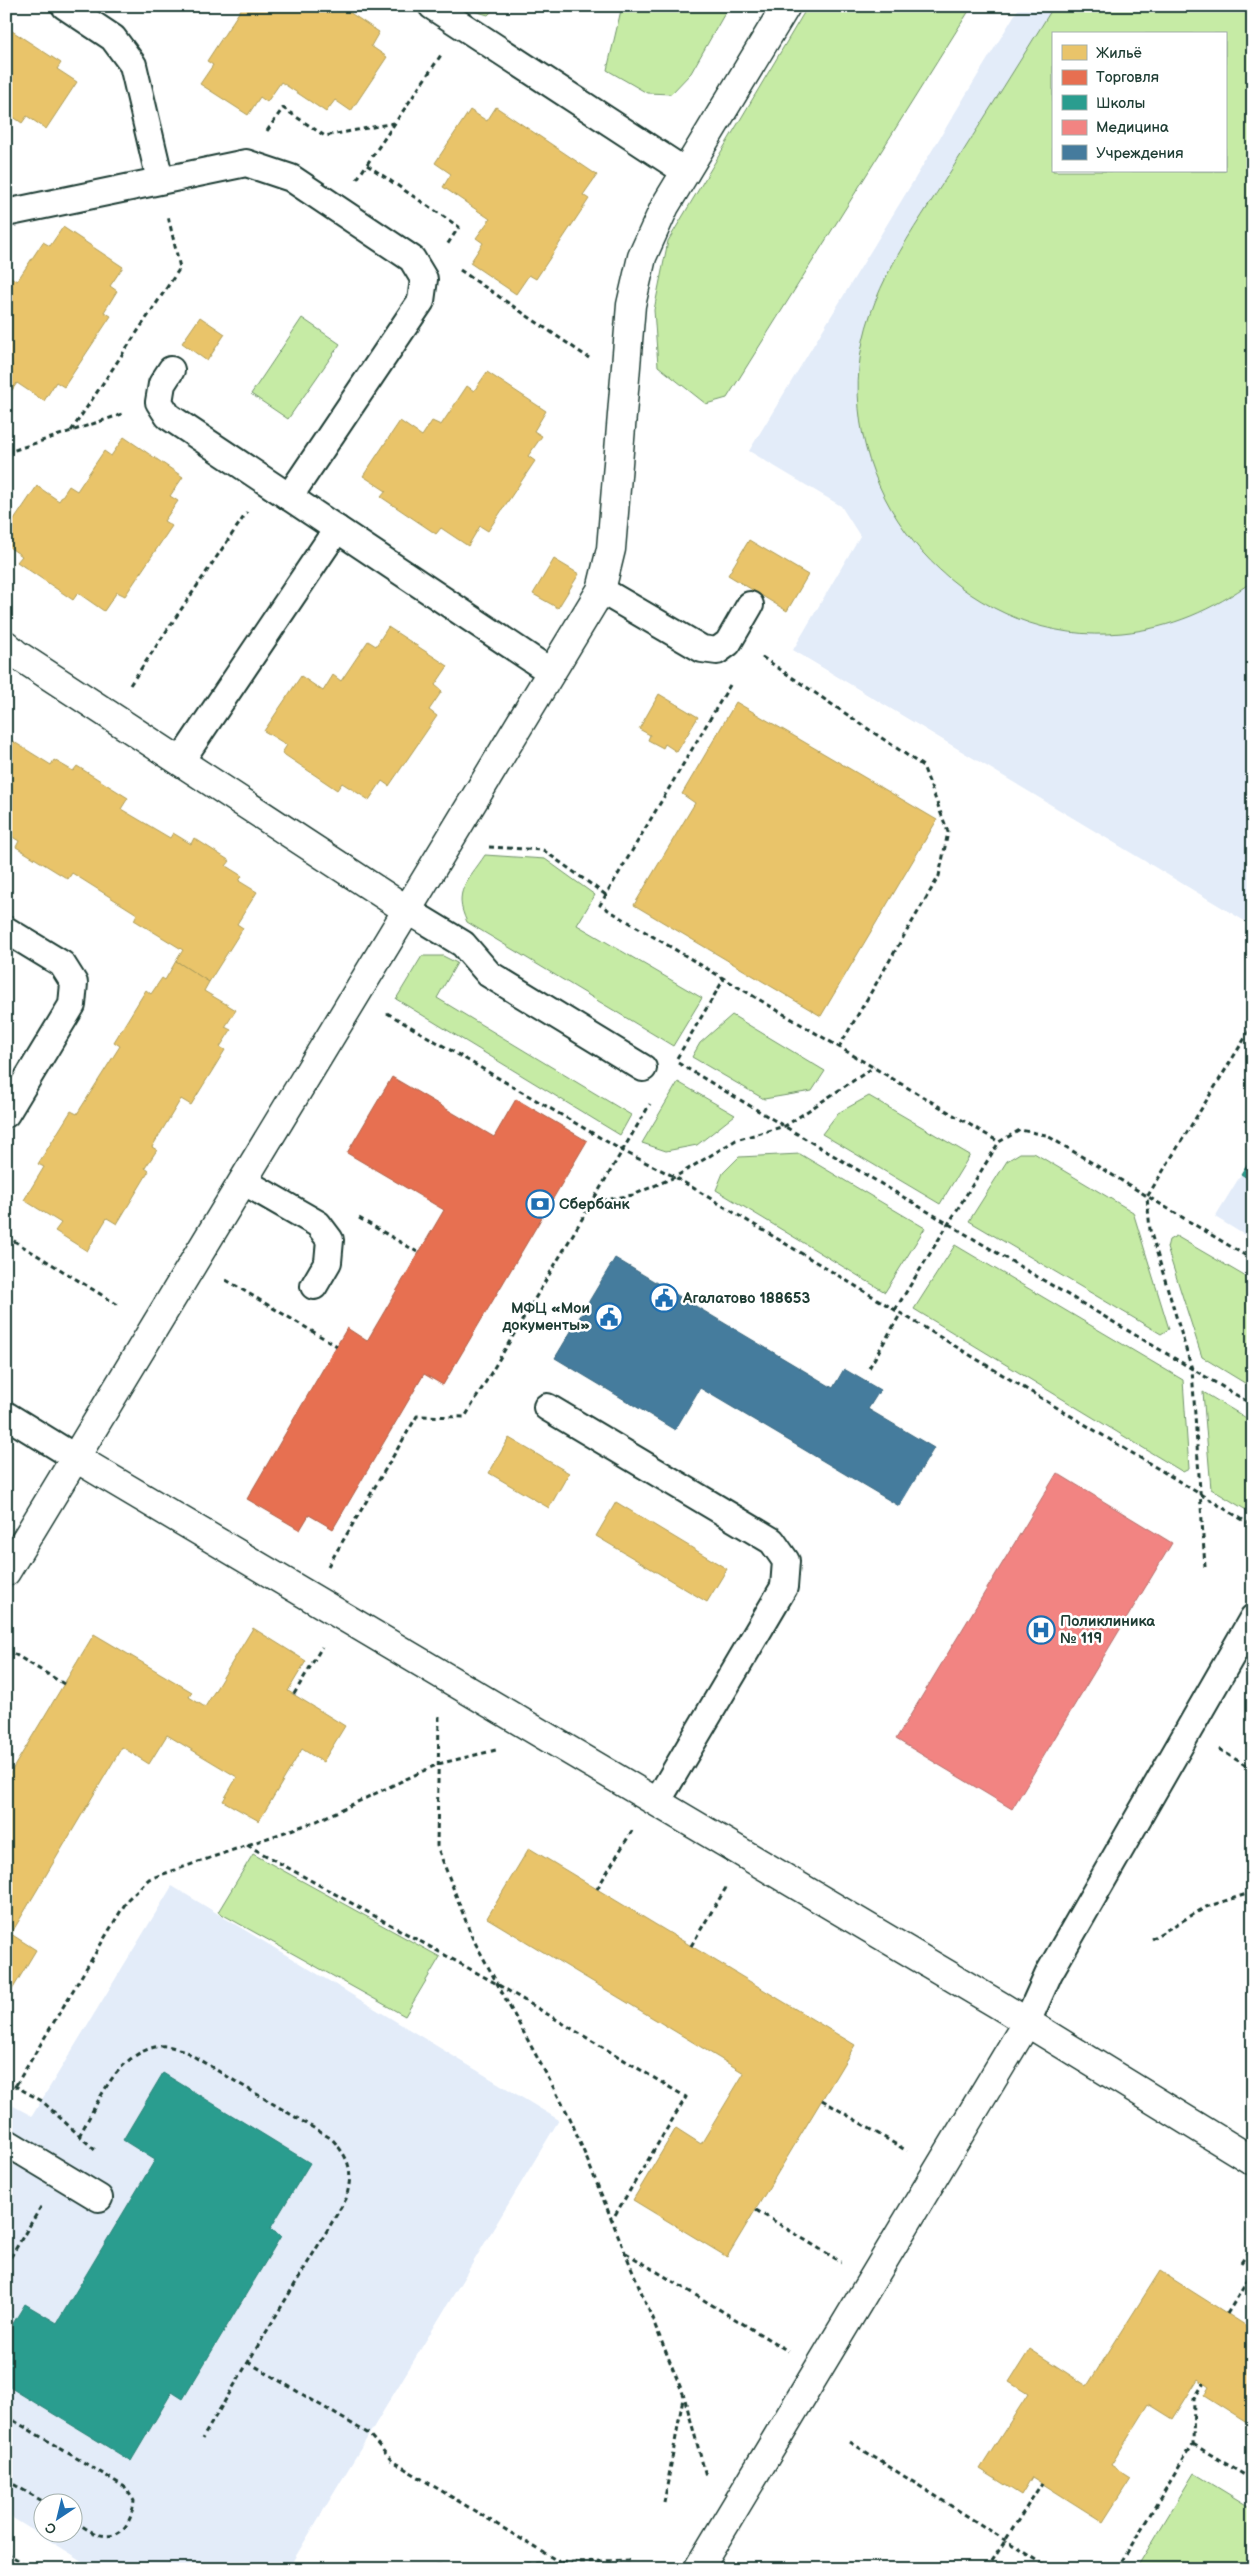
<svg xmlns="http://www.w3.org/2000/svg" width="1259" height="2575" font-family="'Balsamiq Sans',sans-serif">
  <rect width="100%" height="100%" fill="#fff"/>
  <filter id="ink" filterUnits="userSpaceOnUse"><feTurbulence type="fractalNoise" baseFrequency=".02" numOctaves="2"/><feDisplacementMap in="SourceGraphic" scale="10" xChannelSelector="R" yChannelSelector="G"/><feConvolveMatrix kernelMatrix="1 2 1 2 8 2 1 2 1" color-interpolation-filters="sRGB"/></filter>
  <g filter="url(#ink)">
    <g fill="#e3ecf9" fill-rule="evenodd">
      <path d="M1020 6H1253V926L793 650 860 536 841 506 749 451ZM1053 34H1225V171H1053Z"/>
      <polygon points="1253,1155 1253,1240 1215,1217"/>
      <path d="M172 1886 559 2120 288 2569H96L6 2514V2102L32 2116ZM42 2502H72V2532H42Z"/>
    </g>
    <g fill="#c6eba5" stroke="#72946c" fill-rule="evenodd">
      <polygon points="457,6 497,6 488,15"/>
      <polygon points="622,6 729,6 691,73 671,94 647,93 607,70"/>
      <polygon points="808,6 972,6 727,398 706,404 658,366 654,310 668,241"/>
      <path d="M1054 6H1253V581C1212 610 1172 628 1122 633 975 648 846 514 859 368 865 293 913 231 952 169 986 115 1020 61 1054 6ZM1053 34H1225V171H1053Z"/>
      <polygon points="302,318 340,344 288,419 251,394"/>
      <path d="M485 855 545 859 595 895 577 925 702 998 673 1046 467 922C452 891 468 881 485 855Z"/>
      <polygon points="422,956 443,956 457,963 437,998 631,1115 620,1135 396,999"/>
      <polygon points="732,1015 825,1071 812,1091 764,1099 692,1057 700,1043"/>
      <polygon points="678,1082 735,1115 697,1145 666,1151 642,1143"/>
      <polygon points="869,1096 970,1155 940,1204 822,1134 838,1113"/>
      <polygon points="1020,1153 1034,1153 1133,1212 1169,1329 1161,1334 969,1221 1007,1161"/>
      <polygon points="800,1154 925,1228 885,1292 716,1190 723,1173 739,1157"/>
      <polygon points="1176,1236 1253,1281 1253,1388 1202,1357 1167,1248 1169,1240"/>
      <polygon points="955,1245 1183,1380 1189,1469 1183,1472 914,1309"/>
      <polygon points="1203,1392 1253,1422 1253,1514 1211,1489"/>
      <polygon points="253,1854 440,1957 405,2016 218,1912"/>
      <polygon points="1194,2473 1253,2509 1253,2569 1136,2569"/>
    </g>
    <g fill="#e9c46a" stroke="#ac9c5a">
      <polygon points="243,6 340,6 379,32 371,46 387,57 351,111 335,100 326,112 281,82 267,102 260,97 248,115 200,84 213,65 207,61"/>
      <polygon points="6,27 61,63 57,69 77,82 46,129 27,116 22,123 6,112"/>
      <polygon points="496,107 597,175 583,195 589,199 536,279 529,275 516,294 470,263 483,243 476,238 490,219 443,187 451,174 435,163 470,110 487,121"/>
      <polygon points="63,227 123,267 110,286 117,291 104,312 111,316 64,387 56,382 44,401 17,383 12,390 6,387 6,280 9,276 17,281 43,242 50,246"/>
      <polygon points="200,317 225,334 207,361 182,343"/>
      <polygon points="487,372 546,411 534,431 542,436 528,456 535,461 488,531 480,526 468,546 441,528 436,534 381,497 386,491 363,476 400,421 422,436 432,421 441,425 467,386 474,391"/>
      <polygon points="124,437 183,477 170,496 178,501 164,521 172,526 125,596 117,592 104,611 78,593 73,600 17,562 22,556 6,545 6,532 37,486 59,501 69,486 77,491 104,451 111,456"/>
      <polygon points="749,540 808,575 787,611 728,575"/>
      <polygon points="554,559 579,574 558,608 533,594"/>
      <polygon points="388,627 448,666 435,685 442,691 429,710 437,716 389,786 382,781 369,800 342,783 337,790 282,753 287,745 264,731 301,676 323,691 333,675 341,681 368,641 376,646"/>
      <polygon points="659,694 698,717 677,752 665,744 663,748 648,740 650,735 639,729"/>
      <polygon points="736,702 937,820 821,1016 634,905 695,803 682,794"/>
      <polygon points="6,737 51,765 54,760 73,771 77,766 128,798 121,809 170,838 173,833 191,844 194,838 230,861 226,866 242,876 239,881 257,892 237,924 243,928 209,982 176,961 183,950 134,920 137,914 72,873 68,879 16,847 19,841 6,833"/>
      <polygon points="176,961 209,982 204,991 236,1010 225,1027 231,1030 220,1047 225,1050 191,1105 181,1099 152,1147 157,1150 145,1168 149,1171 117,1224 107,1218 87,1251 55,1231 61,1223 24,1200 44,1167 38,1164 71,1111 77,1114 120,1046 114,1042 146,990 151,994 162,978 165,980"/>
      <polygon points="509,1438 569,1473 549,1508 489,1473"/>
      <polygon points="616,1502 727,1569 707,1602 596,1536"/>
      <polygon points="253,1628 306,1661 288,1691 345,1726 323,1762 302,1749 259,1821 223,1801 237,1777 167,1735 149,1764 122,1747 11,1934 36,1950 6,2000 6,1780 94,1634 192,1692 189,1697 205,1707"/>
      <polygon points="529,1848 855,2045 727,2257 633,2200 676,2128 701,2144 744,2073 487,1918"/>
      <polygon points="1160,2271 1253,2330 1253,2427 1204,2396 1209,2387 1198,2379 1173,2419 1149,2404 1111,2465 1131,2478 1103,2522 1032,2477 1021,2495 980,2469 1028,2394 1009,2382 1030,2349 1087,2386"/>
    </g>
    <polygon fill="#e76f51" stroke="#ab6048" points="392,1077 494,1137 516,1099 587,1141 443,1385 424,1374 333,1529 309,1515 300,1530 247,1499 347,1328 367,1341 444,1210 347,1153"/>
    <g fill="#2a9d8f" stroke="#278074">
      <polygon points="1253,1155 1253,1182 1241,1174"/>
      <polygon points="163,2073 310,2163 270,2229 281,2236 183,2399 172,2392 131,2461 6,2385 6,2335 25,2304 57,2323 155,2160 123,2140"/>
    </g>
    <polygon fill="#f28482" stroke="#b36f6b" points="1057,1473 1172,1543 1012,1809 896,1739"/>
    <polygon fill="#457b9d" stroke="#3a687e" points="615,1258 833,1388 844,1369 880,1390 868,1409 934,1448 899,1506 700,1388 675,1430 555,1358"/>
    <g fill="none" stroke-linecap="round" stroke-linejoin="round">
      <g stroke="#1f3d34" stroke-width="30">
        <g id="service">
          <polyline points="65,6 113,38 133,65 160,180"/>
          <polyline points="432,6 686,172"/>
          <polyline points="6,213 246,163 291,178 412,259 424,279 421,301 289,497"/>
          <polyline points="171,370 162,384 159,402 168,416 551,672"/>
          <polyline points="601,590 702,649 717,651 728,643 750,605"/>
          <polyline points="180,762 337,529"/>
          <polyline points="407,910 463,944 489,974 643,1068"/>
          <polyline points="6,930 62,964 74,983 72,1005 6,1114"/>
          <polyline points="243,1181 318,1224 330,1240 328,1262 314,1286"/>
          <polyline points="547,1407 772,1541 786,1561 784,1587 657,1802"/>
          <polyline points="6,1415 76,1458"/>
          <polyline points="1027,2022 1049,1973 1253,1618"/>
          <polyline points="6,2142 99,2198"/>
        </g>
      </g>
      <g stroke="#1f3d34" stroke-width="31">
        <g id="minor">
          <polyline points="6,645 16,654 407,910"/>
          <polyline points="76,1458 999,2005 1253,2161"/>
          <polyline points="6,1572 601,590 611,549 631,305 642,257 665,206 786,6"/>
          <polyline points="698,2569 1027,2022"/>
        </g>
      </g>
      <g stroke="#1f3d34" stroke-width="3" stroke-dasharray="5 4" stroke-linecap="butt">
        <polyline points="267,131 283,108 325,136 394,123"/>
        <polyline points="367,165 459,227 447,245"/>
        <polyline points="357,179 441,55"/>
        <polyline points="460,270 589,358"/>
        <polyline points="71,431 180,268 168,216"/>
        <polyline points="6,453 125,413"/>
        <polyline points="762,657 923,766 948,832 939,876 839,1047"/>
        <polyline points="130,685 247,512"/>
        <polyline points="730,685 600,905 999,1142"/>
        <polyline points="489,847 543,850 606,895"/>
        <polyline points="387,1013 623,1151 675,1177 1253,1526"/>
        <polyline points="677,1058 724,979"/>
        <polyline points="678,1063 1253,1405"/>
        <polyline points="593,1202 633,1195 675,1177 736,1140 785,1126 874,1067"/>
        <polyline points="359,1218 419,1253"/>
        <polyline points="6,1236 118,1305"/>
        <polyline points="226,1280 337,1346"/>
        <polyline points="895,1310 999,1142 1020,1130 1046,1135 1253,1260"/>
        <polyline points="869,1368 901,1313"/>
        <polyline points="328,1566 417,1416 465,1417 650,1104"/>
        <polyline points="1205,1567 1192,1369 1150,1230 1147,1197 1253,1025"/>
        <polyline points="6,1649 64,1684"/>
        <polyline points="294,1694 322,1647"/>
        <polyline points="439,1716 437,1846 472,1937 570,2118 684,2396 706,2476"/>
        <polyline points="1219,1749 1253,1770"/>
        <polyline points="247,1845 497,1984 686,2097 612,2220"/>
        <polyline points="597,1889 633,1829"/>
        <polyline points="1151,1939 1206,1907 1253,1892"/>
        <polyline points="691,1946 727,1886"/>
        <polyline points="6,2081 42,2101 96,2151"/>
        <polyline points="16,2085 128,1899 149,1879 317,1821 438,1764 496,1750"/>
        <polyline points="822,2100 907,2151"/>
        <path d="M79 2136C99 2102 116 2052 161 2046 168 2045 176 2049 183 2050L332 2139C351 2161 353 2171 346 2199L202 2439"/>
        <polyline points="756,2210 841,2262"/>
        <polyline points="626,2253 788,2351"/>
        <polyline points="1241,2263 1253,2245"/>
        <polyline points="6,2265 42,2205"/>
        <polyline points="1227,2314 1253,2272"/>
        <polyline points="248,2362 369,2434 392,2461 571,2569"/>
        <path d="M6 2416 125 2487 134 2501C132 2521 122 2542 97 2534 88 2531 80 2524 72 2520"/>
        <polyline points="850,2442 1051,2569"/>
        <polyline points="1193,2444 1253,2480"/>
        <polyline points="6,2480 44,2502"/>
        <polyline points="664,2503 683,2398"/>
        <polyline points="6,2553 34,2569"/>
        <polyline points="391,2569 629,2560"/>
        <polyline points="987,2569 1042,2483"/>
        <polyline points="1117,2569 1193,2444 1194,2399 1204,2383"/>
      </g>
      <use href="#service" stroke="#fff" stroke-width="26"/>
      <use href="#minor" stroke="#fff" stroke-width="28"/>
    </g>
  </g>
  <defs>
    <g id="bank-ring" transform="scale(1.4375)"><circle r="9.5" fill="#fff" stroke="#1f6fb2" stroke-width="1.5"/><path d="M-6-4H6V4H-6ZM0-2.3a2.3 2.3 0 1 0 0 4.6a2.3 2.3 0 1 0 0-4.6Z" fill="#1f6fb2"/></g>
    <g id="civic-ring" transform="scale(1.4375)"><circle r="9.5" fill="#fff" stroke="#1f6fb2" stroke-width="1.5"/><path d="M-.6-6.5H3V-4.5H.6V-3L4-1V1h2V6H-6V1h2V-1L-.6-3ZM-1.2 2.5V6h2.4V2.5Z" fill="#1f6fb2"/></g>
    <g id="hospital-ring" transform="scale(1.4375)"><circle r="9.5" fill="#fff" stroke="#1f6fb2" stroke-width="1.5"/><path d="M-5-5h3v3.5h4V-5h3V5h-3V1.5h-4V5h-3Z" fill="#1f6fb2"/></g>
  </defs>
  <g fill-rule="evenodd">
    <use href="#bank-ring" x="540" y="1204"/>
    <use href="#civic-ring" x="664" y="1298"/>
    <use href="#civic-ring" x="609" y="1317"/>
    <use href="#hospital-ring" x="1041" y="1630"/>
  </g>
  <g text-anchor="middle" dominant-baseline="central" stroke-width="5" stroke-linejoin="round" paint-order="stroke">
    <g font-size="15" font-weight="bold" fill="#1f3d34" stroke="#fff" text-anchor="start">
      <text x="559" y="1204">Сбербанк</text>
      <text x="683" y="1298">Агалатово 188653</text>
      <text x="590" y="1308" text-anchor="end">МФЦ «Мои<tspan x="590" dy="17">документы»</tspan></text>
      <text x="1060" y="1621">Поликлиника<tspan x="1060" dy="17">№ 119</tspan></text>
    </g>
  </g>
  <rect width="1259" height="2575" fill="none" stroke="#fff" stroke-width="25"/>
  <rect x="12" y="12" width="1234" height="2550" fill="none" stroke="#1f3d34" stroke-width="2" filter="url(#ink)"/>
  <rect x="1052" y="32" width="175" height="140" fill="#ffffff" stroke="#a5b1ae"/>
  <rect x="1062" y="45" width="25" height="15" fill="#e9c46a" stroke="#a5b1ae"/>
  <text x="1096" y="58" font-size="15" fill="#1f3d34">Жильё</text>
  <rect x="1062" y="70" width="25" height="15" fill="#e76f51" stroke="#a5b1ae"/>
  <text x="1096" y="82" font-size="15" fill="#1f3d34">Торговля</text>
  <rect x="1062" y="95" width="25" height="15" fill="#2a9d8f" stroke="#a5b1ae"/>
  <text x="1096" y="108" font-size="15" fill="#1f3d34">Школы</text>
  <rect x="1062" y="120" width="25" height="15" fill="#f28482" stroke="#a5b1ae"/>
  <text x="1096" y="132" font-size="15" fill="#1f3d34">Медицина</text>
  <rect x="1062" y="145" width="25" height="15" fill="#457b9d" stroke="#a5b1ae"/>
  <text x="1096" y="158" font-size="15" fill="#1f3d34">Учреждения</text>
  <g transform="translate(58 2518) rotate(215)"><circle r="24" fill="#ffffff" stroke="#a5b1ae"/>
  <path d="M0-4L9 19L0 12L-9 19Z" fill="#1f6fb2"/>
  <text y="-8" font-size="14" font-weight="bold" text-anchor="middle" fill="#1f3d34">С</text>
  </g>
</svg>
